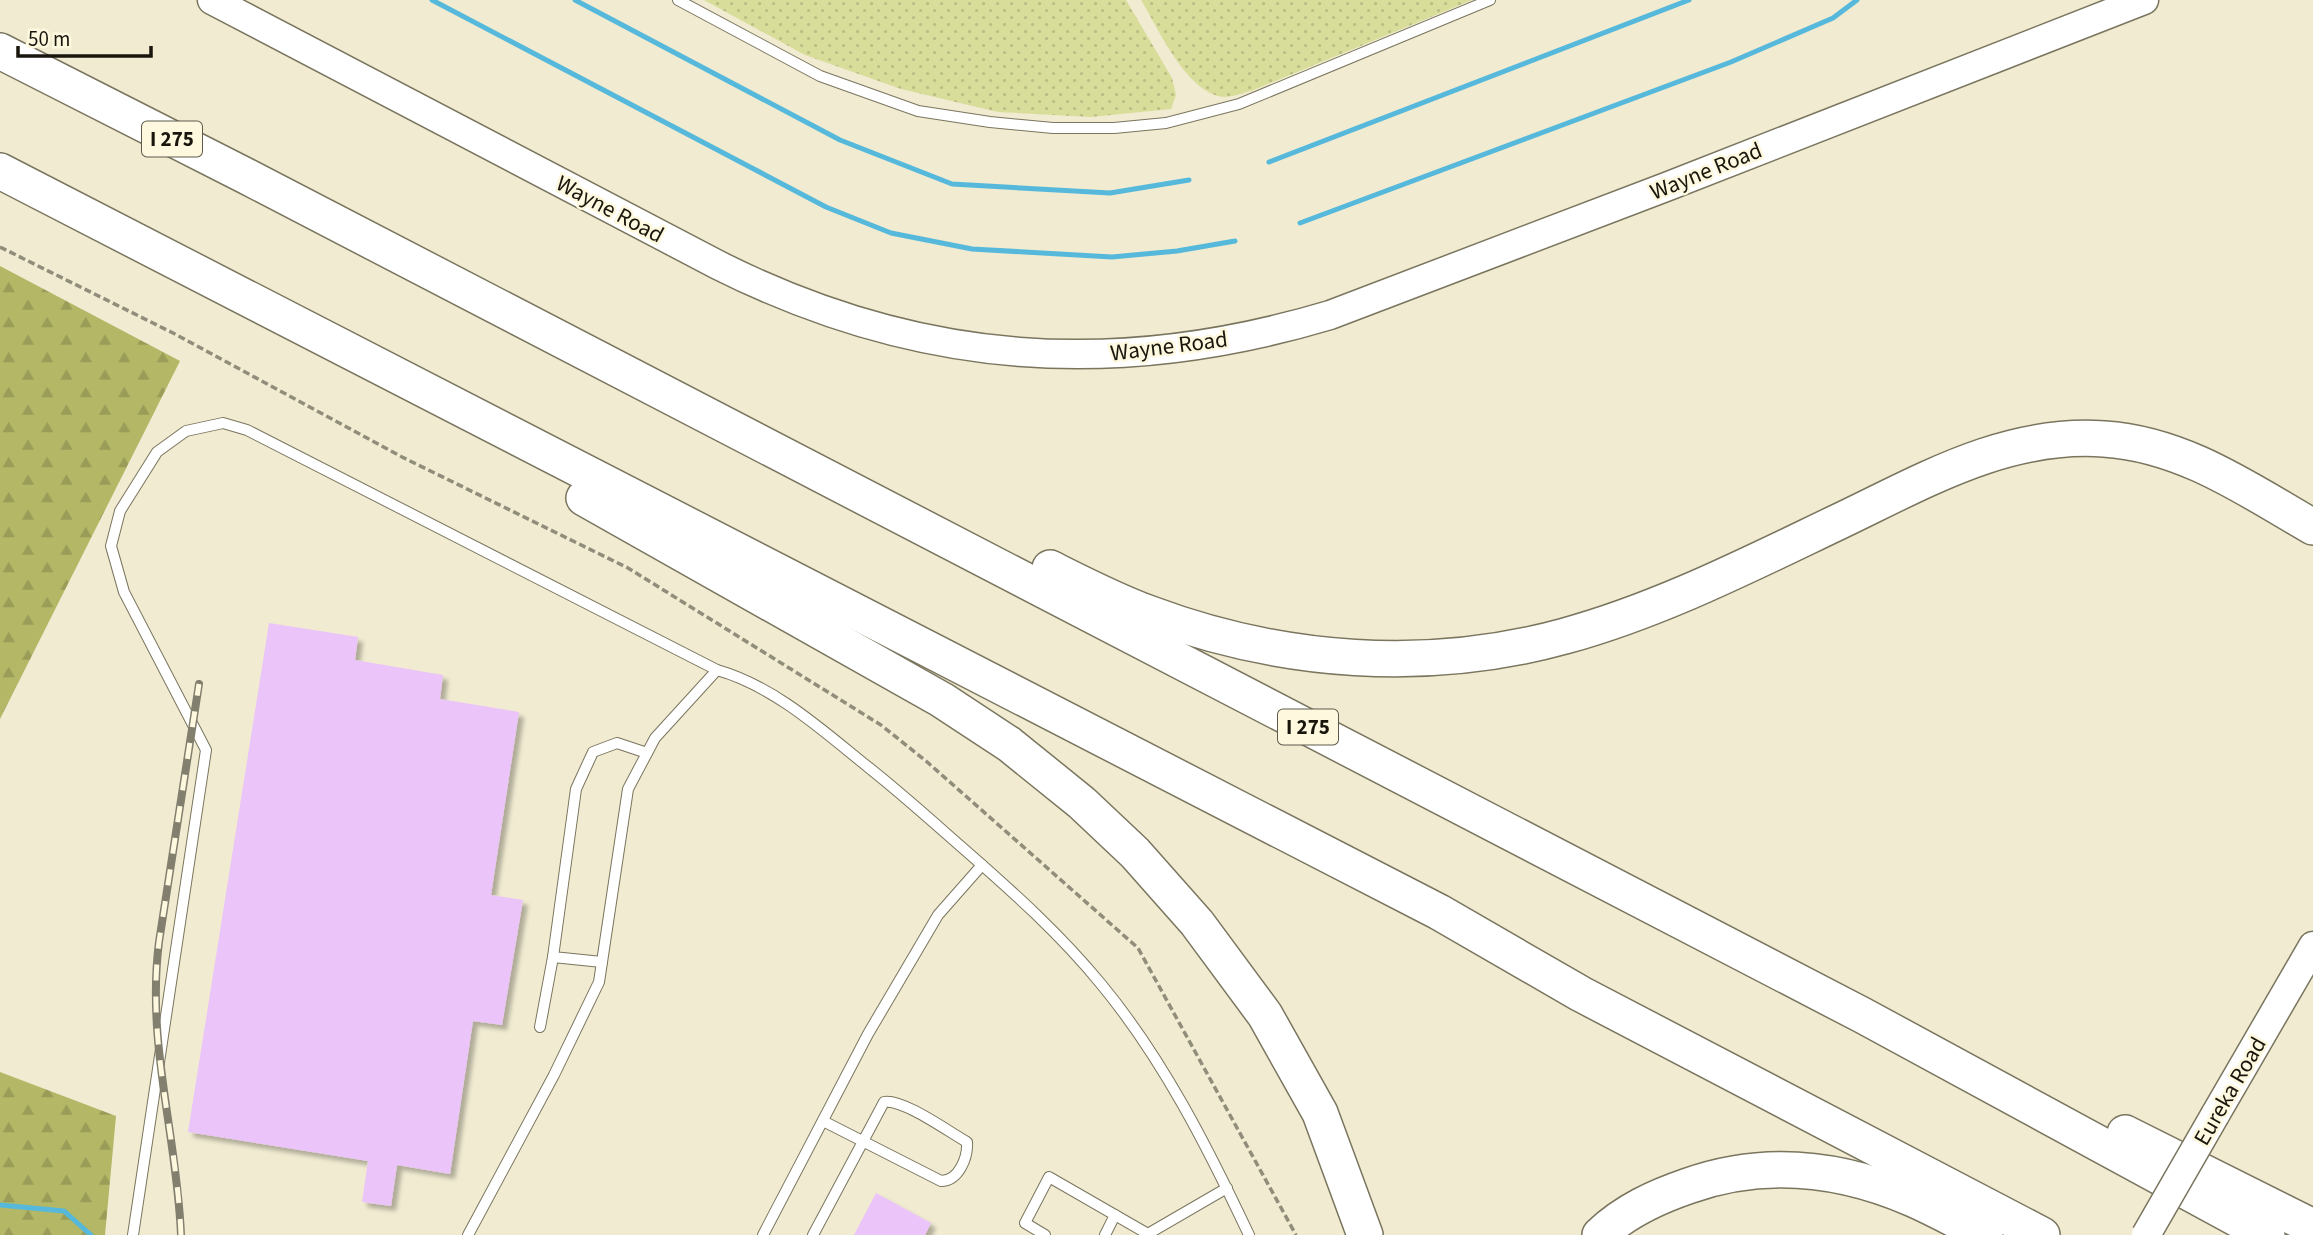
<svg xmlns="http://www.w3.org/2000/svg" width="2313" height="1235" font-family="'Source Sans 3',sans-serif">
  <defs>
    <pattern id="grass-dots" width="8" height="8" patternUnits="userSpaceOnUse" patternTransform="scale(1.75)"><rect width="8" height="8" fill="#d9dd9a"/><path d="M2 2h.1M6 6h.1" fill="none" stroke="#babd84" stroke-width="1.8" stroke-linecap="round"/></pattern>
    <pattern id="forest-firs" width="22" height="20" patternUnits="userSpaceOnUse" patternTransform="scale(1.75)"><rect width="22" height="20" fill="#b3b766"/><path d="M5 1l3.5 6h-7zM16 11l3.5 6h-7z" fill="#999d57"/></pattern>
    <filter id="shadow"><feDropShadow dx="5" dy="5" stdDeviation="2" flood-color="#0004"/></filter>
  </defs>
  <rect width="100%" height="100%" fill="#f0ebd1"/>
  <g fill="url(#grass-dots)">
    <polygon points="704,0 1126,0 1172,78 1176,95 1171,109 1091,117 998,112 901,89 805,55"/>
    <path d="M1141 0H1472L1251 91C1243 93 1232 97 1224 97 1187 94 1158 28 1141 0Z"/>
  </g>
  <g fill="url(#forest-firs)">
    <polygon points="0,266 180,361 0,719"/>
    <polygon points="0,1072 116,1116 105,1235 0,1235"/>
  </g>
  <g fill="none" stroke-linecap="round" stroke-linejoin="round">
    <g stroke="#56b9db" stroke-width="5">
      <polyline points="432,0 826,207 891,233 972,249 1112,257 1177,251 1235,241"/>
      <polyline points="575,0 840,140 952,184 1110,193 1189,180"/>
      <polyline points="1269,162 1689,0"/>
      <polyline points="1300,223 1731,62 1833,18 1857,0"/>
      <polyline points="0,1205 64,1211 91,1235"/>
    </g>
  </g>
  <g fill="#ebc4fa" filter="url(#shadow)">
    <polygon points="269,623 358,637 355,660 443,675 440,699 519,712 491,895 523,900 502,1025 473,1021 450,1174 397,1165 391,1206 362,1202 368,1161 188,1132"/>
    <polygon points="876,1193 931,1223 925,1235 854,1235"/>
  </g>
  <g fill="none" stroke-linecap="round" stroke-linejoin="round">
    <g stroke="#7a755e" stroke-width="12">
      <g id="service">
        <polyline points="678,0 820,76 918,111 990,122 1053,128 1114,128 1166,123 1239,104 1490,0"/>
        <polyline points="602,962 553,957 576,789 593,752 617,743 647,753"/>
        <polyline points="540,1027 553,957"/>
        <path d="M133 1235 206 750 124 592 111 546 120 511 157 452 186 431 223 423 247 430 717 670C774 686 822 730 868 767 901 793 933 822 965 850 1013 892 1060 934 1101 984 1163 1059 1208 1148 1249 1235"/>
        <polyline points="468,1235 554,1075 599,982 628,789 655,738 717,670"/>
        <polyline points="763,1235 868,1034 938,915 982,865"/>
        <path d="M813 1235 884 1102C902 1098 949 1132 967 1142 968 1157 959 1181 941 1181L823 1121"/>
        <polyline points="1045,1235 1025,1223 1049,1177 1148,1234"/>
        <polyline points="1105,1235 1115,1215"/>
        <polyline points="1146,1235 1227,1188"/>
      </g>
    </g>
    <g stroke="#7a755e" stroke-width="31">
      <g id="secondary">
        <path d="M212 0 718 265C919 366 1116 379 1330 315L1666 187 2144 0"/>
        <polyline points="2215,1115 2313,946"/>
      </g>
    </g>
    <g stroke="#7a755e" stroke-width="38">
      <g id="motorway">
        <polyline points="0,51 246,176 1862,1015 2267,1235"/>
        <polyline points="0,171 1439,912 1581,994 2042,1235"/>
        <polyline points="584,498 942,700 1009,744 1082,803 1135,853 1197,923 1265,1015 1320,1113 1365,1235"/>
        <path d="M1050 568C1082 584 1115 601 1148 613 1281 663 1428 674 1565 636 1660 610 1750 564 1838 522 1924 481 2006 432 2104 439 2183 444 2247 489 2313 527"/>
        <polyline points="2125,1133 2313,1227"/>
        <path d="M1600 1235C1625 1211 1656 1197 1688 1186 1764 1159 1839 1167 1913 1199 1938 1210 1961 1223 1985 1235"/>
      </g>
    </g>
    <polyline stroke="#918d7b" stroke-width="3.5" stroke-dasharray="7 3.5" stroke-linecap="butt" points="0,247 173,333 402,457 628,568 881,725 926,761 1138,948 1296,1235"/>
    <use href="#service" stroke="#fff" stroke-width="10"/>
    <use href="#secondary" stroke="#fff" stroke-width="28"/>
    <use href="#motorway" stroke="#fff" stroke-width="35"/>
    <g stroke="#837f6e" stroke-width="8">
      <path id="rail" d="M181 1235C177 1135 146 1043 159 942L199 684"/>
    </g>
    <use href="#rail" stroke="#fdf8de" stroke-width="5" stroke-dasharray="16" stroke-linecap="butt"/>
    <g stroke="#7a755e" stroke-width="31" stroke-linecap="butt">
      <polyline id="secondary-bridge" points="2146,1235 2215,1115"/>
    </g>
    <use href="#secondary-bridge" stroke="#fff" stroke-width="28"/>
  </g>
  <g text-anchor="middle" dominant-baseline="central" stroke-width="5" stroke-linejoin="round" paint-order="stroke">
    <g fill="#fdf8de" stroke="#5d5a4c" stroke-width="2">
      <rect x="142" y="121.5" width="60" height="35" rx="5"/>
      <rect x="1278" y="709.5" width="60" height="35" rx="5"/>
    </g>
    <g font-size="21" font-weight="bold" fill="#18160d">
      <text x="172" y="139">I 275</text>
      <text x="1308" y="727">I 275</text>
    </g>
    <g font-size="23" fill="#18160d" stroke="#fdf8de">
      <text transform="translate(1706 171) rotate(-22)">Wayne Road</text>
      <text transform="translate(610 209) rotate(28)">Wayne Road</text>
      <text transform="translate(1169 346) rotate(-7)">Wayne Road</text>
      <text transform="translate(2230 1091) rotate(-60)">Eureka Road</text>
    </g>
  </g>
  <path d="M18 46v10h133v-10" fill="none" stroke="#18160d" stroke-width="3.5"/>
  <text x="28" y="46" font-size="21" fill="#18160d" stroke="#fdf8de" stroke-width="5" paint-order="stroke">50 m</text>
</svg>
